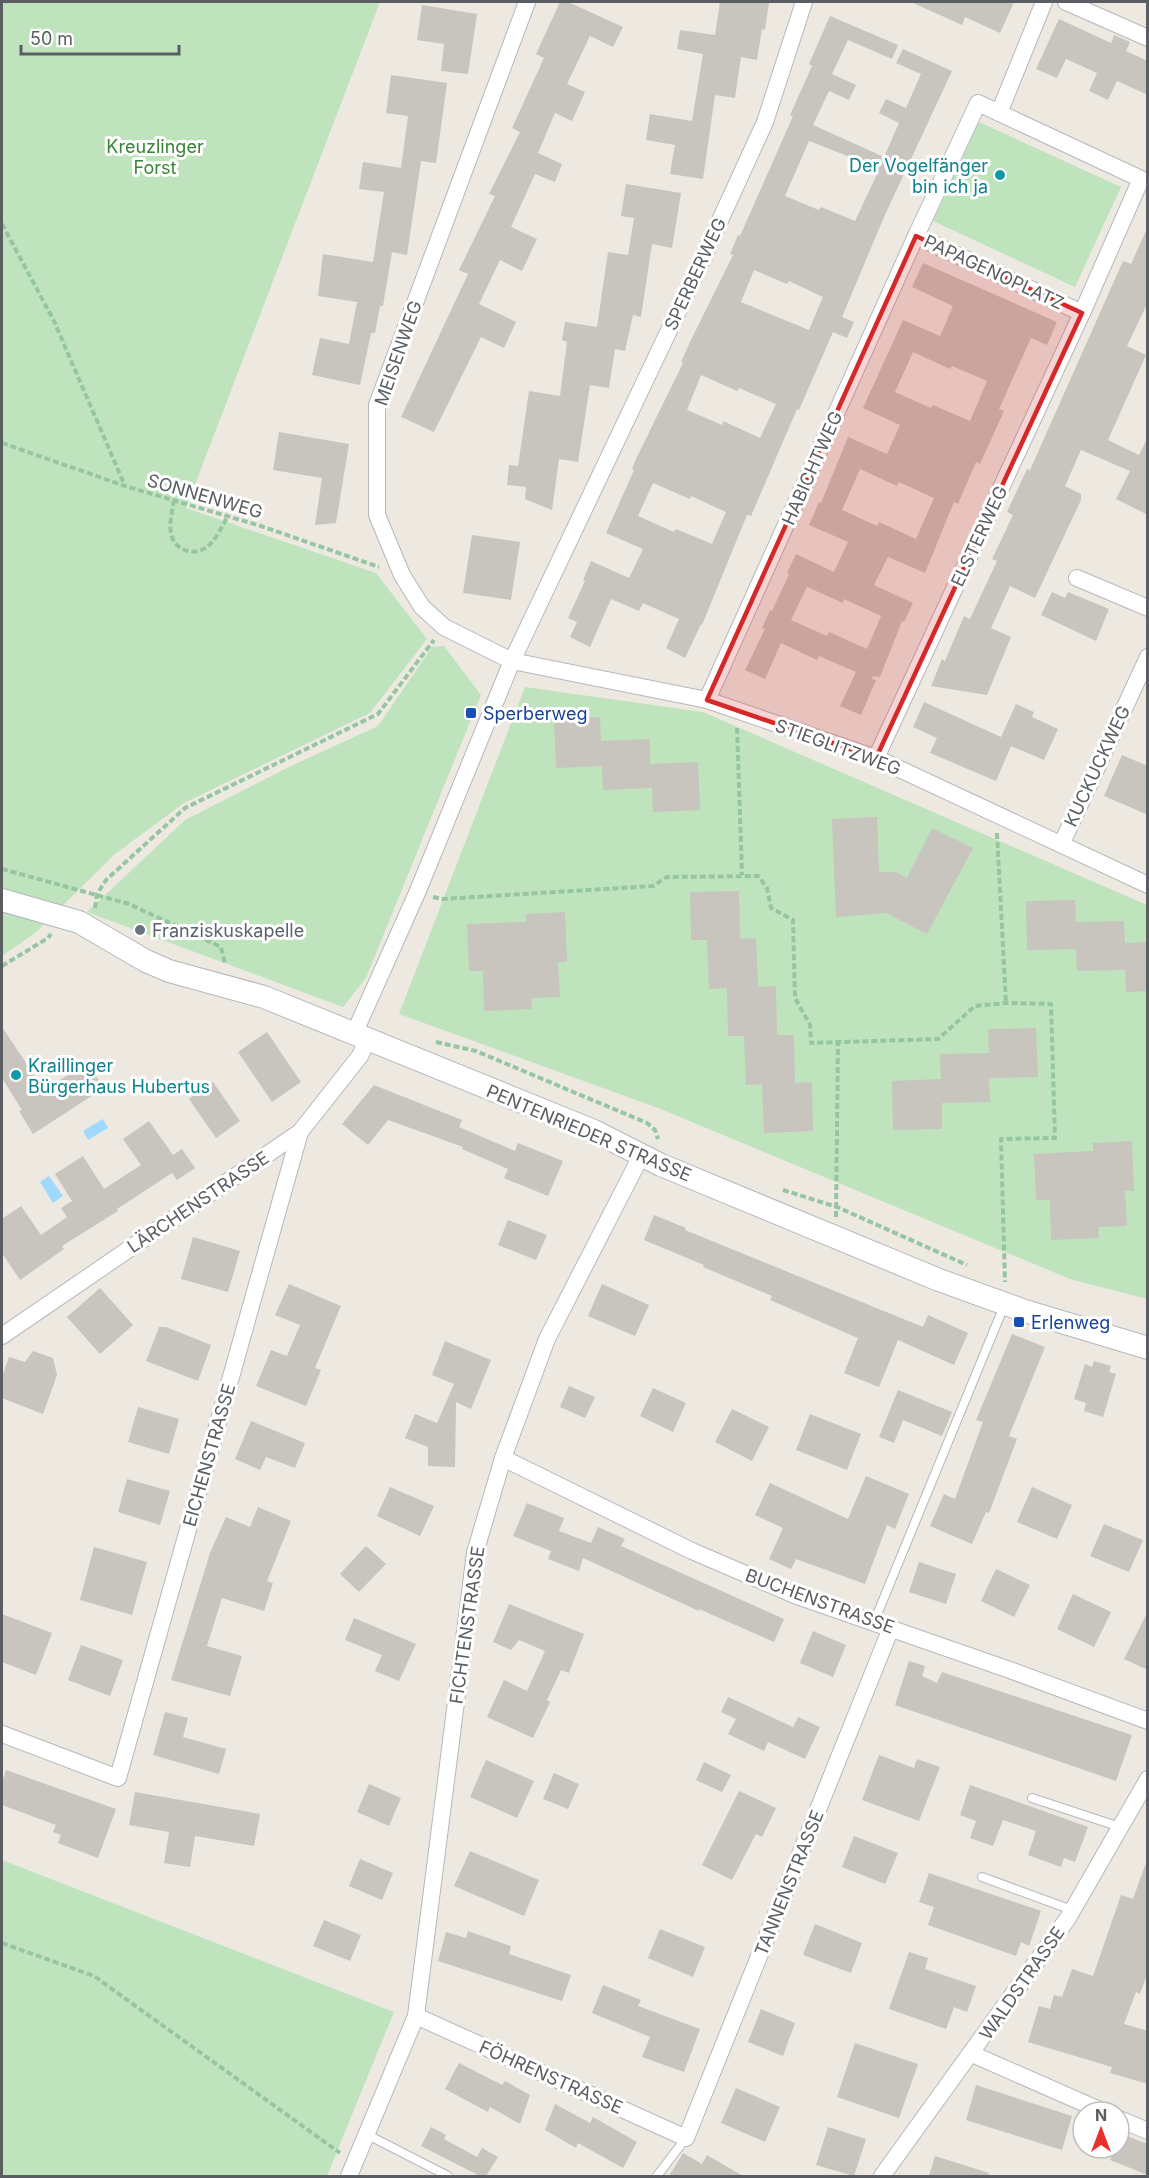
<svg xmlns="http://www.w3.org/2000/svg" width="1149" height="2178" font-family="Inter,sans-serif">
  <rect width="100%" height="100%" fill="#ede9e1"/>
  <g fill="#bfe4bd">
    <polygon points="2,2 380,2 186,508 376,573 427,639 370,713 184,803 115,854 35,933 2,956"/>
    <polygon points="979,122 1121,187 1075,287 933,221"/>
    <polygon points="444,646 481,695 366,978 343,1007 87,912 185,820 293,765 378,726 432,647"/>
    <polygon points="525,687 703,712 1147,905 1147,1299 1070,1279 658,1108 399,1014"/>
    <polygon points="2,1860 394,2012 327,2176 2,2176"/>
  </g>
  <g fill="#9fdafe">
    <polygon points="103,1119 108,1128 88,1140 83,1131"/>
    <polygon points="49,1176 63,1196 53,1203 40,1182"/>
  </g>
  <g fill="#c8c4be" fill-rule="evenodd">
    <polygon points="560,2 568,2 623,27 613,47 590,36 567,84 585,92 572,121 555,113 538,153 562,164 555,182 535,174 511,227 537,239 522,271 500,260 479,304 516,322 504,348 481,337 434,432 401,417 468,274 459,270 495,196 489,194 520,132 512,128 544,58 536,54"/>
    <polygon points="720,2 769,2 765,30 762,29 757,60 741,57 735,98 715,95 703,179 670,174 675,145 646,140 650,114 692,121 703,54 677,49 680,30 715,35"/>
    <polygon points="911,2 1014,2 1000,33 965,17 962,25"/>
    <polygon points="422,5 477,14 468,74 441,71 444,44 417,40"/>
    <path d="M830 16 898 45 892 59 848 40 832 74 856 85 849 100 829 91 813 125 884 157 899 123 879 113 886 99 906 108 921 74 896 63 903 49 952 71 884 217 842 317 854 322 847 338 833 332 799 410 797 409 751 516 747 515 702 625 701 624 685 658 666 648 679 619 643 603 639 611 611 599 590 647 570 637 577 622 568 618 585 581 583 580 591 561 629 578 643 549 606 533 634 470 632 469 636 459 683 363 681 362 690 342 733 255 730 254 738 235 740 236 793 116 790 115 812 66 809 64ZM809 141 858 160 857 163 878 172 855 221 821 207 819 210 785 196ZM754 270 787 284 789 281 823 297 809 330 741 302ZM701 375 737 391 739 388 776 404 760 438 723 421 722 425 687 410ZM653 483 690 499 691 496 726 512 712 544 676 529 674 532 638 516Z"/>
    <polygon points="1059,19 1111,43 1114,35 1130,42 1126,51 1148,61 1148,95 1117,81 1108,100 1089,91 1097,73 1066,59 1057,78 1036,69"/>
    <polygon points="391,75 447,83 436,163 421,161 407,255 392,252 383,306 380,306 375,333 371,333 360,385 312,375 320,338 349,344 357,302 318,296 323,254 373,262 384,192 359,189 363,162 401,168 408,116 386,113"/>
    <polygon points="626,184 681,193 672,248 652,244 641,317 633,315 625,351 615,349 609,388 590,385 578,462 559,459 552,510 525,499 526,487 507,485 509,465 518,466 529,391 560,396 567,342 562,340 565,322 597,327 608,252 628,255 634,218 621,216"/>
    <polygon points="1148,226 1148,302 1127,346 1146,355 1108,440 1139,455 1148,437 1148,515 1116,499 1130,471 1081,450 1065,486 1081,494 1081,500 1035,598 1010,586 991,628 1011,637 987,695 931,686 942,659 945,661 964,616 970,619 997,561 992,559 1013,515 1007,512 1027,469 1030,470 1123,261 1131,264"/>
    <path d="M923 263 1057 322 1047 345 1031 338 999 409 1004 411 980 464 976 462 958 504 954 502 925 573 888 557 874 585 913 603 904 622 902 621 880 677 873 676 872 679 876 680 861 715 840 706 856 672 819 656 817 660 781 643 765 679 745 670 765 629 762 628 770 610 772 611 789 574 787 573 796 554 834 572 848 542 809 525 819 502 821 503 848 437 887 454 900 425 863 408 903 320 940 336 953 306 912 287ZM913 352 950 369 952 366 987 381 970 421 933 405 931 408 895 392ZM860 469 897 486 899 482 934 498 916 539 879 522 877 526 842 510ZM807 587 843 603 844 599 881 616 867 649 829 632 827 636 791 620Z"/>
    <polygon points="279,432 349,444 336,523 315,525 322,478 273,470"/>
    <polygon points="472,535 520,542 511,600 463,593"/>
    <polygon points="1052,592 1065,598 1068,592 1109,609 1096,641 1041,615"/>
    <polygon points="924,702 1001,737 1016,704 1034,712 1032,717 1058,729 1044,760 1011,746 996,781 930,753 937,738 913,727"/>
    <polygon points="600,717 601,741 650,739 650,764 698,762 700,810 653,812 652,788 603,790 602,766 556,768 554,719"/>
    <polygon points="1122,755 1148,766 1148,815 1104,796"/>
    <polygon points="877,817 879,872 896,872 907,878 932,828 973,848 927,934 886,913 836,917 832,819"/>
    <polygon points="739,891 740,939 756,938 758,987 776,986 777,1035 794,1035 795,1083 812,1082 813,1131 764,1133 762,1084 746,1085 744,1036 728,1036 727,988 709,989 707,940 691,940 690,892"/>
    <polygon points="1075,900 1076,922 1124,921 1125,943 1148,942 1148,991 1126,992 1125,970 1077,971 1076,949 1027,950 1026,901"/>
    <polygon points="565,912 567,962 558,962 560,997 531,998 532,1009 484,1011 483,971 469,971 467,924 526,922 526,914"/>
    <polygon points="2,1027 44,1090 87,1063 104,1088 33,1134 19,1111 22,1110 2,1078"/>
    <polygon points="1036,1028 1038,1077 989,1078 990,1102 942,1103 942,1129 893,1130 892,1081 941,1079 940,1054 989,1053 988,1029"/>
    <polygon points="267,1032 301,1082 272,1102 238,1052"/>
    <polygon points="213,1082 240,1121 216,1138 189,1099"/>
    <polygon points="374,1085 462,1120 459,1127 515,1151 518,1143 563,1161 548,1196 504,1178 508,1169 462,1149 463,1147 388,1120 368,1145 342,1124"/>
    <polygon points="149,1121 173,1155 182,1149 195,1168 177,1180 172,1173 117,1209 118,1211 62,1246 64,1249 20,1280 2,1253 2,1219 21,1206 41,1235 67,1217 61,1208 72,1201 55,1174 83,1156 104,1189 141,1165 123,1139"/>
    <polygon points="1132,1141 1134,1191 1125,1191 1127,1226 1098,1227 1099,1238 1051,1240 1050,1200 1036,1200 1034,1154 1093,1151 1093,1143"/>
    <polygon points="654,1215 686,1228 685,1230 923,1327 928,1315 968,1333 954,1365 898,1340 879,1387 844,1373 858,1338 770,1300 772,1296 703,1267 704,1265 644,1240"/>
    <polygon points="508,1220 547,1235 536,1260 498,1245"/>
    <polygon points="193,1237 240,1251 228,1292 181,1279"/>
    <polygon points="289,1284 341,1306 315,1368 321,1370 306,1406 256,1386 271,1350 287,1356 300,1325 275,1315"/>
    <polygon points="602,1284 649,1305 635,1336 588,1316"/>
    <polygon points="100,1288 133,1325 100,1354 67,1317"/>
    <polygon points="159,1327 166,1327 211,1345 198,1381 146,1361"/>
    <polygon points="1012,1334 1045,1347 1009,1436 1017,1439 989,1513 986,1512 972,1544 930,1526 944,1494 955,1499 983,1422 976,1420"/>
    <polygon points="445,1341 491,1360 471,1409 456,1402 455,1467 428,1466 428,1447 405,1438 415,1414 437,1423 454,1384 432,1375"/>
    <polygon points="33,1351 53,1358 57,1375 43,1414 2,1398 2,1377 9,1357 25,1362"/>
    <polygon points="1094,1361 1111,1366 1109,1372 1116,1374 1103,1417 1084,1411 1086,1403 1074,1399 1085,1364 1092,1367"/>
    <polygon points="569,1386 595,1397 585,1418 560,1407"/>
    <polygon points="653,1388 686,1403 673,1432 640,1416"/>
    <polygon points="898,1390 952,1412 942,1436 903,1420 894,1443 879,1437"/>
    <polygon points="138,1407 179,1419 169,1454 128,1442"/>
    <polygon points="732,1409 769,1427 752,1461 715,1442"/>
    <polygon points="810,1414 861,1434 847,1470 796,1450"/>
    <polygon points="251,1421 305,1443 295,1468 266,1457 260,1470 235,1459"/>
    <polygon points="866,1476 909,1494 895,1529 887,1525 865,1584 796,1559 791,1569 769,1559 783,1528 755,1515 770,1483 848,1519"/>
    <polygon points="127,1479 170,1491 160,1525 118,1512"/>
    <polygon points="390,1487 434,1506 420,1536 377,1516"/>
    <polygon points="1032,1487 1072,1505 1057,1539 1017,1522"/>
    <polygon points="527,1503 564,1518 559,1531 591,1543 598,1527 625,1539 621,1546 784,1619 774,1642 699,1609 699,1611 583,1558 579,1571 548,1559 551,1551 513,1536"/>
    <polygon points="258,1507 291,1521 267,1581 273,1583 264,1611 222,1598 207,1646 242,1656 230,1696 171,1680 210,1553 226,1517 250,1527"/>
    <polygon points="1104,1524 1143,1540 1129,1572 1090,1556"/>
    <polygon points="366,1546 386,1564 359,1592 340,1574"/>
    <polygon points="94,1547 147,1562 132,1615 80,1600"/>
    <polygon points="919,1562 956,1574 946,1604 909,1592"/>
    <polygon points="996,1569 1030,1585 1014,1617 981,1601"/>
    <polygon points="1073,1594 1111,1612 1094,1647 1057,1629"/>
    <polygon points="509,1604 584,1634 569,1673 561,1670 547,1700 550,1702 533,1738 487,1717 504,1680 527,1691 545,1651 519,1640 511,1650 493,1642"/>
    <polygon points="1148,1611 1148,1670 1124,1659"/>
    <polygon points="2,1614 52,1633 36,1675 2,1662"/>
    <polygon points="354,1618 416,1644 399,1681 375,1671 382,1655 345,1640"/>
    <polygon points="813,1631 846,1645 833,1677 800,1663"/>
    <polygon points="81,1645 123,1660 110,1696 68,1680"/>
    <polygon points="909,1661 925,1666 922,1676 937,1683 942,1672 1132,1735 1116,1781 895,1705"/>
    <polygon points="728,1697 793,1727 798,1717 820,1727 805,1759 768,1742 764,1751 728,1734 736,1719 721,1712"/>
    <polygon points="165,1712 188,1718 183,1737 226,1749 219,1774 153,1755"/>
    <polygon points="879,1755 914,1768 917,1759 940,1767 919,1821 862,1800"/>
    <polygon points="486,1760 534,1781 517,1818 470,1797"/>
    <polygon points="704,1762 731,1775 722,1792 696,1780"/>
    <polygon points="6,1770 116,1809 98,1858 58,1843 61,1835 53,1832 56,1825 2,1805 2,1783"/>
    <polygon points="554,1773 579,1784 568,1809 543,1799"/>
    <polygon points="369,1784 401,1798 389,1826 357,1812"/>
    <polygon points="970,1785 1088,1827 1075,1862 1064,1858 1061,1867 1028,1855 1036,1831 1003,1820 993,1846 970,1838 976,1821 960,1815"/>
    <polygon points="739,1791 776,1808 762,1837 756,1834 732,1880 702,1865"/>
    <polygon points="135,1792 260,1814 254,1846 195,1836 190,1867 164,1863 169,1832 129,1825"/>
    <polygon points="854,1836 898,1853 885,1884 842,1867"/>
    <polygon points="470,1851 539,1880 524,1916 454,1886"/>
    <polygon points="360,1859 393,1873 382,1900 349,1886"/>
    <polygon points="1145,1865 1148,1865 1148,1972 1140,1994 1136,1992 1124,2024 1148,2031 1148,2084 1110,2073 1112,2067 1028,2042 1039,2006 1050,2009 1054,1995 1062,1997 1072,1969 1093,1976 1121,1895 1133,1899"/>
    <polygon points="929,1873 1041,1911 1029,1946 1021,1942 1016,1956 928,1925 934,1907 919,1902"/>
    <polygon points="324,1920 361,1935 350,1961 313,1946"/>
    <polygon points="815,1924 862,1943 851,1973 803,1955"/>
    <polygon points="660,1929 705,1947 693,1977 648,1958"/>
    <polygon points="468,1931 511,1946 509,1954 571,1975 562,2001 438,1961 446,1932 466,1938"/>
    <polygon points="909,1952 928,1958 925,1969 976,1986 967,2012 954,2007 946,2029 889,2009"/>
    <polygon points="603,1985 641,2000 638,2006 700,2029 684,2072 642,2057 650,2037 592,2013"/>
    <polygon points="761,2009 795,2023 783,2056 748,2042"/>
    <polygon points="855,2043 918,2064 899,2118 837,2097"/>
    <polygon points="459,2063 502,2085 505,2081 530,2095 520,2124 490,2107 488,2112 445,2089"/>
    <polygon points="976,2085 1072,2116 1062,2150 966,2120"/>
    <polygon points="736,2088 780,2107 765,2142 721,2123"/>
    <polygon points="555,2104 590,2123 593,2117 637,2142 623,2168 578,2143 576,2148 545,2130"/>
    <polygon points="431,2127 446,2135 444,2139 477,2157 482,2148 498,2157 486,2176 480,2176 421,2146"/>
    <polygon points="828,2127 866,2139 854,2176 816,2165"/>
    <polygon points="1121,2134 1148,2144 1148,2175 1110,2160 1115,2148 1119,2148"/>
    <polygon points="683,2153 702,2164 707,2155 743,2176 669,2176"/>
    <polygon points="935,2156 989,2173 988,2176 929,2176"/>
  </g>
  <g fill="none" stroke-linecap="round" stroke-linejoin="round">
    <g stroke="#b4b8bc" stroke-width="10">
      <g id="lane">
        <polyline points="874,1622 1004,1306"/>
        <polyline points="1032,1798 1120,1827"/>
        <polyline points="982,1877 1072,1910"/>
        <polyline points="368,2135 448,2176"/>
        <polyline points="657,2176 686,2138"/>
      </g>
    </g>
    <g stroke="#b4b8bc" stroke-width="18">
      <g id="street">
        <polyline points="527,2 377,405 377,515 402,575 422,607 444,627 512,661 707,700 876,758 1148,885"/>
        <polyline points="1066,2 1148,38"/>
        <polygon points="978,103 1141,179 1082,313 916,236"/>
        <polyline points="999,113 1044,2"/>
        <polyline points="1077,578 1148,608"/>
        <polyline points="707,700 916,236"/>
        <polyline points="876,758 1082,313"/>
        <polyline points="1062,843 1148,657"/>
        <polyline points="354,1034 417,893 512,661 690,286 765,122 804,2"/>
        <polyline points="2,1336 300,1132 360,1056 367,1041"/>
        <polyline points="503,1458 692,1551 797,1596 1007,1669 1148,1721"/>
        <polyline points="2,1734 118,1778 300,1132"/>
        <polyline points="416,2016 686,2138 891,1628"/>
        <polyline points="972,2054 1104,2112"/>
        <polyline points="1119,2119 1148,2131"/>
        <polyline points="349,2176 416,2016 475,1553 503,1458 547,1339 641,1156"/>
        <polyline points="882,2176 1068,1918 1148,1779"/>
      </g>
    </g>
    <g stroke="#b3b7bc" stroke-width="24">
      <polyline id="secondary" points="2,900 79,922 146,961 169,971 264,997 594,1131 661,1165 939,1280 1025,1311 1148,1348"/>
    </g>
    <g stroke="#96c5a1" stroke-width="4" stroke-dasharray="6 3" stroke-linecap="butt">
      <polyline points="2,224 54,321 125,486"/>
      <polyline points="2,443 125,486 261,526 379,567"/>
      <path d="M174 500C171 518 164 542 185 550 192 553 200 552 207 547 216 540 222 526 228 516"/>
      <polyline points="737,728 742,875"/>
      <polyline points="997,833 1006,1003"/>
      <polyline points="2,869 129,904 221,947 225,964"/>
      <polyline points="433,897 442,899 653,886 667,877 758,876 767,888 771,908 793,920 795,998 810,1025 811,1043 938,1039 975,1006 1006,1003 1051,1004 1055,1138 1001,1139 1005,1282"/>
      <polyline points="95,908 97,894 106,880 185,808 378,714 434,640"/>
      <polyline points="2,966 48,938 51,934"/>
      <polyline points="436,1042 476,1051 647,1123 655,1130 658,1139"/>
      <polyline points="783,1190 837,1207 967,1265"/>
      <polyline points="836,1217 838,1042"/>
      <polyline points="2,1943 94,1976 340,2153"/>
    </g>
    <use href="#lane" stroke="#fff" stroke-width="8"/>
    <use href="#street" stroke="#fff" stroke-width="16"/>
    <use href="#secondary" stroke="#fff" stroke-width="22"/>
  </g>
  <path fill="#d62828" fill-opacity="0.2" stroke="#d62828" stroke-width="4.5" stroke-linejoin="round" d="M916 236 1082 313 876 758 707 700Z"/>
  <g fill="#0f9aa8" stroke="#fff" stroke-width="2">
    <circle cx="1000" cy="175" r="6"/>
    <circle cx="16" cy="1075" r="6"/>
  </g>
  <g fill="#1a4fb4" stroke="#fff" stroke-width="2">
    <rect x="465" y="707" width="12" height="12" rx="3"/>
    <rect x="1013" y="1316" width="12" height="12" rx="3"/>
  </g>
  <circle fill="#6b7280" stroke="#fff" stroke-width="2" cx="140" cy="930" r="6"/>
  <g text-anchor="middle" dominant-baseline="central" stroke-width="6" stroke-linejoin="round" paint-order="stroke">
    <g font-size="18" fill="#368535" stroke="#fff">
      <text x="155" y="146">Kreuzlinger<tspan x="155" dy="21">Forst</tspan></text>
    </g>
    <g font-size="18" fill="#0d838f" stroke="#fff" text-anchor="end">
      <text x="988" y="165">Der Vogelfänger<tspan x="988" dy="21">bin ich ja</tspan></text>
      <text x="28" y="1065" text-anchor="start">Kraillinger<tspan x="28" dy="21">Bürgerhaus Hubertus</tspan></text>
    </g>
    <g font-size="18" fill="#5a5e62" stroke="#fff">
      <text transform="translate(994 272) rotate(25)">PAPAGENOPLATZ</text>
      <text transform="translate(695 274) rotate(-65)">SPERBERWEG</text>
      <text transform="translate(398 353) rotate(-71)">MEISENWEG</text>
      <text transform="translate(812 468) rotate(-66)">HABICHTWEG</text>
      <text transform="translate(205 496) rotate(16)">SONNENWEG</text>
      <text transform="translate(979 536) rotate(-65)">ELSTERWEG</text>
      <text transform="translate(838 747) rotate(20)">STIEGLITZWEG</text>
      <text transform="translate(1097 766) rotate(-65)">KUCKUCKWEG</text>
      <text transform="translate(589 1133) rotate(23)">PENTENRIEDER STRASSE</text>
      <text transform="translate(198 1202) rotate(-34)">LÄRCHENSTRASSE</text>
      <text transform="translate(209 1455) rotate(-74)">EICHENSTRASSE</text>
      <text transform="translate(820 1601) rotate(20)">BUCHENSTRASSE</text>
      <text transform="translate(467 1625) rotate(-82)">FICHTENSTRASSE</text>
      <text transform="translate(789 1883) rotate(-68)">TANNENSTRASSE</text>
      <text transform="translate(1022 1983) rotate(-55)">WALDSTRASSE</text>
      <text transform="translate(551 2077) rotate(24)">FÖHRENSTRASSE</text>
    </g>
    <g font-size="18" fill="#164399" stroke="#fff" text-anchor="start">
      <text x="483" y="713">Sperberweg</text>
      <text x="1031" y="1322">Erlenweg</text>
    </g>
    <g font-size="18" fill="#5b616d" stroke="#fff" text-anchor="start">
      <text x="152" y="930">Franziskuskapelle</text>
    </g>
  </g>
  <rect width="1149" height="2178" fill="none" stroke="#5a5e62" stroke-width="6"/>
  <g transform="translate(1101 2130)"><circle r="28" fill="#ffffff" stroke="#bdbfc0" stroke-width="1.5"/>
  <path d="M0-4.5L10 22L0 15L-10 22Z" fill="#e8302c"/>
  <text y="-9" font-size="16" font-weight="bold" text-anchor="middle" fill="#5a5e62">N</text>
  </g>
  <path d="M21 45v9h158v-9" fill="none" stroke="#5a5e62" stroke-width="3"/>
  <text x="30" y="45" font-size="18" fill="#5a5e62" stroke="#ffffff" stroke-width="4.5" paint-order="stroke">50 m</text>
</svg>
